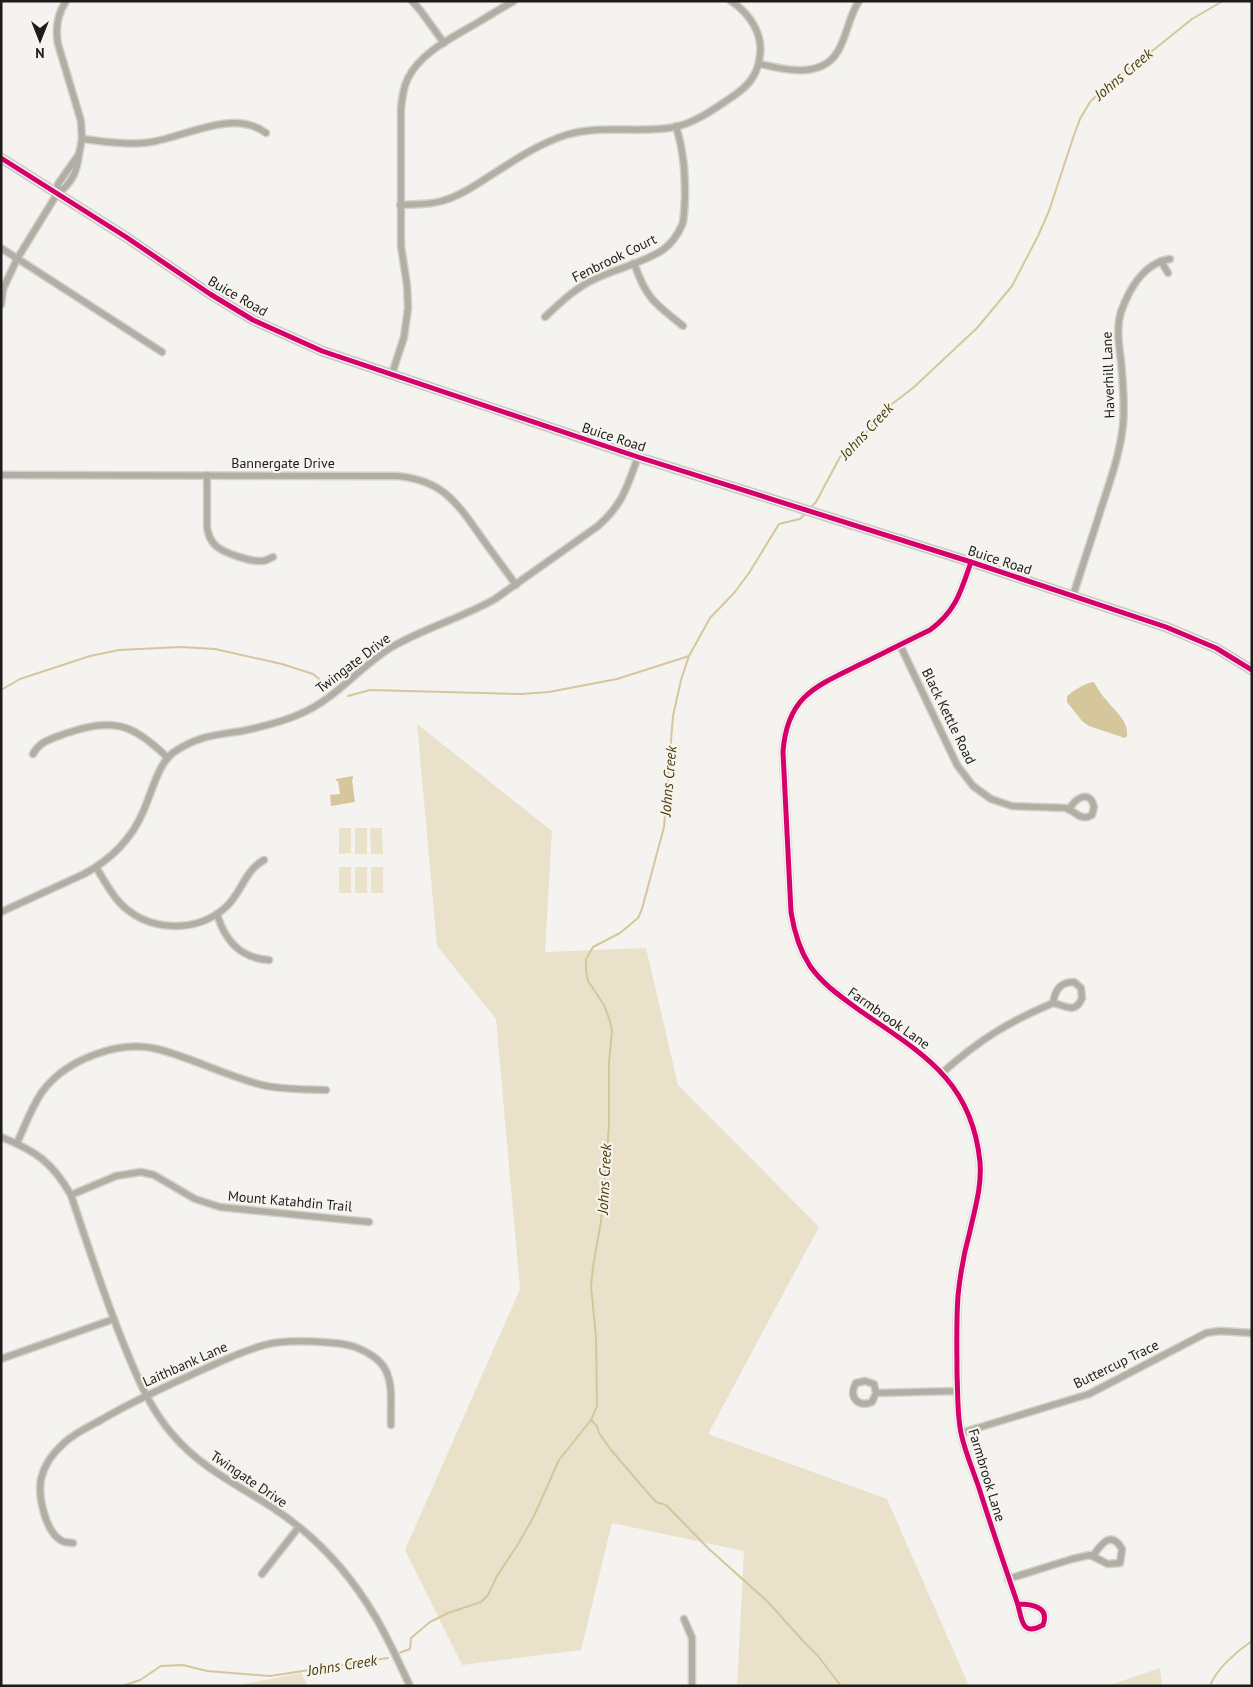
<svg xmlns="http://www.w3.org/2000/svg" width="1253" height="1687" font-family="'PT Sans',sans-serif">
  <rect width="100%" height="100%" fill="#f4f3f0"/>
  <g fill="#eae1ca">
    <polygon points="417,724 552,831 545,952 646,948 678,1085 819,1227 708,1434 887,1499 969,1686 737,1686 744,1551 612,1523 581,1650 462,1665 405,1550 520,1289 496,1019 437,946"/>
    <polygon points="339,828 351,828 351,853 339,854"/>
    <rect x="355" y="828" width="12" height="26"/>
    <polygon points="370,828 382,828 383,854 371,854"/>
    <rect x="339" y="867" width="12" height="26"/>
    <rect x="355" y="867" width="12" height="26"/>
    <rect x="371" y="867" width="12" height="26"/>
    <polygon points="1160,1668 1162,1686 1107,1686"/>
    <polygon points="301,1672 308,1686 235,1686 300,1673"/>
  </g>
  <g fill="#d6c69b">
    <path d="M1094 682C1098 689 1102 696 1108 702 1116 712 1129 722 1127 736L1125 738 1089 726 1082 721 1067 702V696C1074 690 1085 683 1094 682Z"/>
    <polygon points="353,776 353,779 352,780 355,802 331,806 330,795 340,794 338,781 336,781 336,779"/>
  </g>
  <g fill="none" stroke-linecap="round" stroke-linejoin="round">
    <g stroke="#d6c69b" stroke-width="2">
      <polyline points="811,507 816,502 840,457 866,433 884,410 913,388 977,328 1012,286 1038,236 1049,211 1073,138 1080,119 1090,102 1111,82 1156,48 1192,19 1223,1"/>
      <polyline points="1,690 20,679 90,656 119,650 181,647 215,649 282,664 313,674 324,683"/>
      <polyline points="348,696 370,690 521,694 549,692 617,679 689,656"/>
      <polyline points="591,1420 597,1426 599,1433 611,1450 648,1493 656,1502 666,1505 709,1549 768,1602 804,1642 818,1656 841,1686"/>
      <polyline points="399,1653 410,1649 411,1638 430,1622 448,1613 481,1602 488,1595 497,1576 518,1544 534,1516 559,1460 591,1420 597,1406 596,1337 591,1286 593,1267 601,1221 609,1126 609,1062 612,1031 610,1021 604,1005 588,981 586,971 586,959 593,947 620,933 638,918 642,909 664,827 673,716 681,680 689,656 710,618 734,593 749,573 779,524 800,519 806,513"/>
      <polyline points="122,1686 140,1680 161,1666 183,1665 207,1671 270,1676 388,1658"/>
      <path d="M1210 1686C1216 1669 1237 1651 1252 1641"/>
    </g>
    <g stroke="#d1d1cf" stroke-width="9">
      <g id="street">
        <polyline points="412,1 420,10 444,43"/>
        <path d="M760 64C784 70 822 79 838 51 847 36 849 16 859 1"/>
        <path d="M82 139C102 141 123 145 144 143 181 140 231 107 266 133"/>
        <path d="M57 194C72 183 77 172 79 154"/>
        <path d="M400 205C414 204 429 205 442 201 457 197 470 189 482 181 509 164 535 145 566 135 601 124 639 134 675 127 694 123 713 110 729 99 746 88 758 77 760 55 763 33 749 13 731 1"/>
        <polyline points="1,248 162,352"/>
        <polyline points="1161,261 1168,273"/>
        <path d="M634 263C646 298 654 303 683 326"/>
        <path d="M1 305 3 289 17 259 57 194 58 184 79 154 82 139 81 121 58 44C55 28 57 15 66 1"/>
        <path d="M545 317C561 302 576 287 597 278 616 269 648 261 664 249 672 243 678 234 682 225 685 217 684 207 685 198 685 172 684 152 676 126"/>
        <path d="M392 374 404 337 408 308 407 285 401 246V109C402 98 403 88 408 78 421 52 452 38 477 23 489 16 501 8 514 1"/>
        <path d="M1 475 397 476C441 480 455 500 479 534 491 551 504 568 516 585"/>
        <path d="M207 475V527C208 534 210 540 215 545 223 553 251 562 262 561 266 561 270 558 273 557"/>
        <path d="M971 562C961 591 956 611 930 630 907 641 884 653 861 664 816 686 787 696 783 752L791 912C794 931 799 949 810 966 824 986 843 998 862 1012 923 1054 972 1081 980 1162 982 1186 975 1208 970 1231 964 1253 960 1275 958 1296 956 1323 957 1349 957 1375 958 1394 957 1414 961 1433 965 1452 973 1470 979 1488 991 1526 1004 1564 1017 1602 1022 1616 1020 1638 1043 1625 1050 1607 1032 1604 1018 1604"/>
        <path d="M1073 596C1082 567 1092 538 1101 509 1110 481 1120 454 1123 425 1125 403 1123 382 1121 361 1119 345 1116 328 1121 312 1129 289 1144 263 1170 259"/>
        <path d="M900 645 957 765 973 786 991 799 1012 806 1066 808C1075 811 1081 822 1092 815L1094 807C1090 789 1075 798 1069 810"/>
        <path d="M33 754C40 741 51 739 64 734 114 717 131 723 168 758"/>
        <path d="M96 867C103 879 110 892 119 902 147 932 196 934 226 907 242 892 245 870 264 860"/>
        <path d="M1 912 84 874C110 860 131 840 143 812 151 795 158 763 174 752 198 736 215 735 242 731 261 727 282 722 300 714 336 699 359 667 392 647 424 628 462 618 495 599L598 526C623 504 627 487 638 457"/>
        <path d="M217 914C225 941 240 958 269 960"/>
        <path d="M942 1073C979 1040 1008 1022 1053 1003 1065 1005 1075 1015 1082 998L1081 988 1074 982C1060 982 1055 990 1053 1003"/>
        <path d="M1 1137C36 1151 52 1162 71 1195 88 1246 104 1296 124 1345 137 1377 150 1409 173 1435 201 1468 238 1485 273 1508 316 1536 351 1575 376 1618 389 1640 399 1663 410 1686"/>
        <path d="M17 1143C25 1126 31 1108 42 1092 66 1059 119 1040 157 1049 193 1058 226 1076 262 1085 283 1090 305 1089 326 1090"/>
        <polyline points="71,1195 116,1176 141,1172 154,1175 195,1199 220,1207 369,1222"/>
        <polyline points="1,1359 114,1319"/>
        <path d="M876 1393 874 1384 865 1381 856 1383C848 1397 858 1408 872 1402L876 1393 958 1391"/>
        <polyline points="961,1433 1089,1394 1206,1333 1220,1331 1252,1333"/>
        <path d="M73 1543C70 1542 65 1543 62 1541 45 1532 38 1496 41 1479 44 1466 53 1453 63 1444 73 1434 88 1427 101 1420 131 1402 163 1388 195 1373 218 1363 241 1351 265 1345 285 1339 337 1341 355 1347 366 1351 380 1359 385 1369 394 1385 390 1408 391 1425"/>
        <polyline points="262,1574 298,1528"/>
        <path d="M1008 1579 1072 1559 1090 1555 1108 1564 1120 1563 1122 1549C1111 1530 1101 1544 1093 1556"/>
        <polyline points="684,1619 692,1638 692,1686"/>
      </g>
    </g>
    <g stroke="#d1d1cf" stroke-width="11">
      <polyline id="secondary" points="1,158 126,237 210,294 253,320 322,351 638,457 971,562 1166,627 1216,648 1252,670"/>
    </g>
    <use href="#street" stroke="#b3aea3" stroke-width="6"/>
    <use href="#secondary" stroke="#bbb7ac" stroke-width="9"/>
    <g stroke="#f6f4ee" stroke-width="8">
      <g id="cycleway">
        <polyline points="1,158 126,237 210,294 253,320 322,351 638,457 971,562 1166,627 1216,648 1252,670"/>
        <path d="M971 562C961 591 956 611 930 630 907 641 884 653 861 664 816 686 787 696 783 752L791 912C794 931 799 949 810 966 824 986 843 998 862 1012 923 1054 972 1081 980 1162 982 1186 975 1208 970 1231 964 1253 960 1275 958 1296 956 1323 957 1349 957 1375 958 1394 957 1414 961 1433 965 1452 973 1470 979 1488 991 1526 1004 1564 1017 1602 1022 1616 1020 1638 1043 1625 1050 1607 1032 1604 1018 1604"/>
      </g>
    </g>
    <use href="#cycleway" stroke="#d6006c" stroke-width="5"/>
  </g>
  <g text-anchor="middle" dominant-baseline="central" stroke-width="4.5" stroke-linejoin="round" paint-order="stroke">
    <g font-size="14" fill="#1d1c1a" stroke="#f6f4ee">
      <text transform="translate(614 258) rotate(-26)">Fenbrook Court</text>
      <text transform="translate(238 296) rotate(30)">Buice Road</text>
      <text transform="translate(1108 375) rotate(-92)">Haverhill Lane</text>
      <text transform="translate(614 437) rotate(18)">Buice Road</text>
      <text x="283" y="463">Bannergate Drive</text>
      <text transform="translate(1000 560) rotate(18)">Buice Road</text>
      <text transform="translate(353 663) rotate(-37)">Twingate Drive</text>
      <text transform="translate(949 716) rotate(64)">Black Kettle Road</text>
      <text transform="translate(889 1018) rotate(35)">Farmbrook Lane</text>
      <text transform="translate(290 1201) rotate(5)">Mount Katahdin Trail</text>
      <text transform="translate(185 1364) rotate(-24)">Laithbank Lane</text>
      <text transform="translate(1116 1364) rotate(-26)">Buttercup Trace</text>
      <text transform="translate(987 1475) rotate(73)">Farmbrook Lane</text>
      <text transform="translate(249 1479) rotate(34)">Twingate Drive</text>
    </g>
    <g font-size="15" font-style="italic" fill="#4c3c0b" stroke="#f6f4ee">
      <text transform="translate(1123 74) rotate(-40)">Johns Creek</text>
      <text transform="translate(866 431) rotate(-47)">Johns Creek</text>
      <text transform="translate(668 781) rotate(-85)">Johns Creek</text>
      <text transform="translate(604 1179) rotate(-87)">Johns Creek</text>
      <text transform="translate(342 1665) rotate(-9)">Johns Creek</text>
    </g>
  </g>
  <rect width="1253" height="1687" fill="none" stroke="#1d1c1a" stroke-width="5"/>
  <g transform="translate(40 40) rotate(180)" stroke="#f6f4ee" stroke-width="4" paint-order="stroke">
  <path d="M0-4L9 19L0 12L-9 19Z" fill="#1d1c1a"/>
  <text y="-8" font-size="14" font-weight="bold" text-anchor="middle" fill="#1d1c1a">N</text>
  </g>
</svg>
